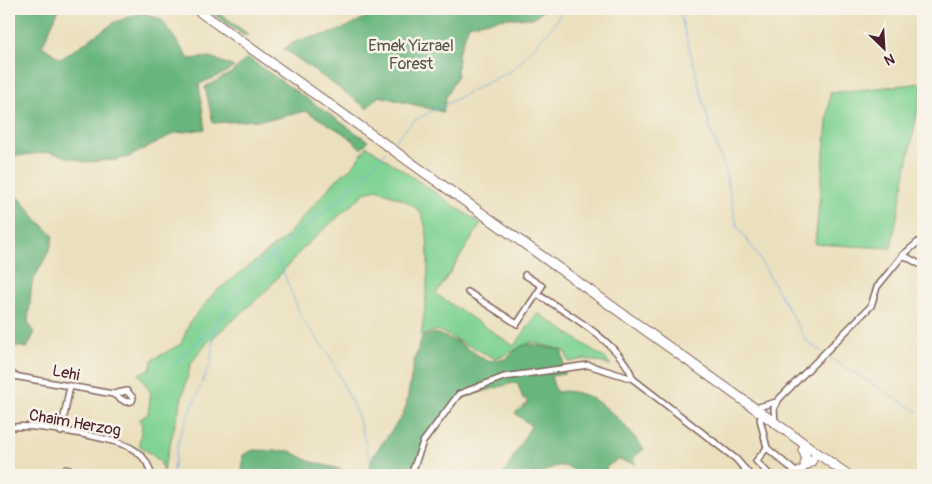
<svg xmlns="http://www.w3.org/2000/svg" width="932" height="484" font-family="Pangolin,sans-serif">
  <rect width="100%" height="100%" fill="#f7f3e8"/>
  <filter id="ink" filterUnits="userSpaceOnUse"><feTurbulence type="fractalNoise" baseFrequency=".02" numOctaves="2"/><feDisplacementMap in="SourceGraphic" scale="10" xChannelSelector="R" yChannelSelector="G"/><feConvolveMatrix kernelMatrix="1 2 1 2 8 2 1 2 1" color-interpolation-filters="sRGB"/></filter>
  <filter id="wash" filterUnits="userSpaceOnUse"><feTurbulence type="fractalNoise" baseFrequency=".0096" numOctaves="4" result="noise"/><feDisplacementMap in="SourceGraphic" scale="20" xChannelSelector="R" yChannelSelector="G"/><feGaussianBlur stdDeviation="1.12" result="paint"/><feColorMatrix in="noise" values="0 0 0 0 0 0 0 0 0 0 0 0 0 0 0 0 0 1.4 0 .05"/><feComposite in="paint" operator="in"/></filter>
  <g filter="url(#wash)">
    <rect width="100%" height="100%" fill="#ebe0bd"/>
    <g fill="#81d394" stroke="#667960">
      <polygon points="923,83 891,248 815,244 830,93"/>
      <path d="M367 146 481 224 436 294 514 346 538 313 606 359 611 365 586 359 569 362 565 351 532 342 503 356 494 358 437 330 421 336C425 311 436 228 418 210 409 200 389 195 377 189L366 192 304 247 265 292 207 343 191 363 163 471 160 461 139 445 142 425 139 420 148 414 151 393 139 374 151 368 152 360 181 344 190 322 214 293 284 239 336 180 353 166Z"/>
    </g>
    <g fill="#68b57e" stroke="#596a54">
      <polygon points="9,9 59,9 42,46 61,59 115,22 143,12 162,20 189,59 211,57 234,67 223,74 199,84 205,129 175,133 129,157 116,160 85,162 50,152 9,157"/>
      <polygon points="206,9 214,9 249,35 243,35"/>
      <path d="M382 9H545L533 18H505L469 25 458 54 457 76 446 97 443 112 379 96 367 108 284 49C303 35 307 39 328 34 347 29 364 17 382 9Z"/>
      <polygon points="247,58 248,58 368,141 361,149 348,136 306,111 273,119 213,123 205,87 231,73"/>
      <polygon points="9,192 22,200 35,217 53,235 51,247 32,283 28,323 35,332 27,348 9,345"/>
      <path d="M435 333 458 342 487 361 506 359 521 346 529 344 562 350 565 374 551 376 556 392C593 385 624 423 644 449L632 459 636 464 617 460 606 467 607 475H577L581 474C553 457 556 471 532 475 522 477 512 475 503 475L531 426 515 413 528 403 527 399H523L517 382 474 394 455 402 425 442 412 475H367L373 456 402 416 406 406 414 361 422 337Z"/>
      <polygon points="253,450 290,451 309,461 343,470 349,475 242,475 243,455"/>
    </g>
    <g fill="none" stroke-linecap="round" stroke-linejoin="round">
      <g stroke="#71aee3" stroke-width="1">
        <polyline points="679,9 711,131 725,169 737,226 755,251 807,342 822,352"/>
        <polyline points="392,144 413,121 514,69 553,26 563,9"/>
        <polyline points="276,254 302,319 331,358 358,416 374,475"/>
        <polyline points="825,355 918,412"/>
        <polyline points="174,364 216,324 253,271 345,195 386,151"/>
        <polyline points="172,475 180,435 210,364 215,326"/>
      </g>
    </g>
  </g>
  <g filter="url(#ink)">
    <g fill="none" stroke-linecap="round" stroke-linejoin="round">
      <g stroke="#82635e" stroke-width="8">
        <g id="street">
          <polyline points="923,238 903,255 923,266"/>
          <polyline points="468,292 517,324 542,286 525,275"/>
          <path d="M537 294C567 313 622 344 633 379"/>
          <polyline points="9,370 14,376"/>
          <polyline points="9,379 14,376 113,394 127,391 133,398 132,401 126,402 113,394"/>
          <polyline points="755,408 776,402"/>
          <polyline points="760,419 767,448 797,473"/>
          <polyline points="775,422 774,408 779,399 871,306 877,287 903,255"/>
          <path d="M9 428C27 422 114 438 131 448 142 454 149 463 151 475"/>
          <polyline points="61,432 70,386"/>
          <polyline points="767,448 756,461 770,475"/>
          <polyline points="54,475 66,469 88,475"/>
          <polyline points="411,475 423,442 459,394 504,377 588,365 633,379 736,459 750,475"/>
        </g>
      </g>
      <g stroke="#82635e" stroke-width="9">
        <polyline id="secondary" points="794,475 812,462 816,453"/>
      </g>
      <g stroke="#82635e" stroke-width="11">
        <g id="highway">
          <polyline points="196,9 848,475"/>
          <polyline points="803,450 807,459 805,464"/>
        </g>
      </g>
      <use href="#street" stroke="#fff" stroke-width="5"/>
      <use href="#secondary" stroke="#fff" stroke-width="7"/>
      <use href="#highway" stroke="#fff" stroke-width="9"/>
    </g>
  </g>
  <g text-anchor="middle" dominant-baseline="central" stroke-width="5" stroke-linejoin="round" paint-order="stroke">
    <g font-size="16" fill="#5a554a" stroke="#f7f3e8">
      <text x="411" y="46">Emek Yizrael<tspan x="411" dy="18">Forest</tspan></text>
    </g>
    <g font-size="16" fill="#4a1f2b" stroke="#f7f3e8">
      <text transform="translate(66 373) rotate(11)">Lehi</text>
      <text transform="translate(75 423) rotate(10)">Chaim Herzog</text>
    </g>
  </g>
  <rect width="932" height="484" fill="none" stroke="#f7f3e8" stroke-width="30"/>
  <g transform="translate(884 48) rotate(155)" stroke="#f7f3e8" stroke-width="4" paint-order="stroke">
  <path d="M0-4L9 19L0 12L-9 19Z" fill="#4a1f2b"/>
  <text y="-8" font-size="14" font-weight="bold" text-anchor="middle" fill="#4a1f2b">N</text>
  </g>
</svg>
